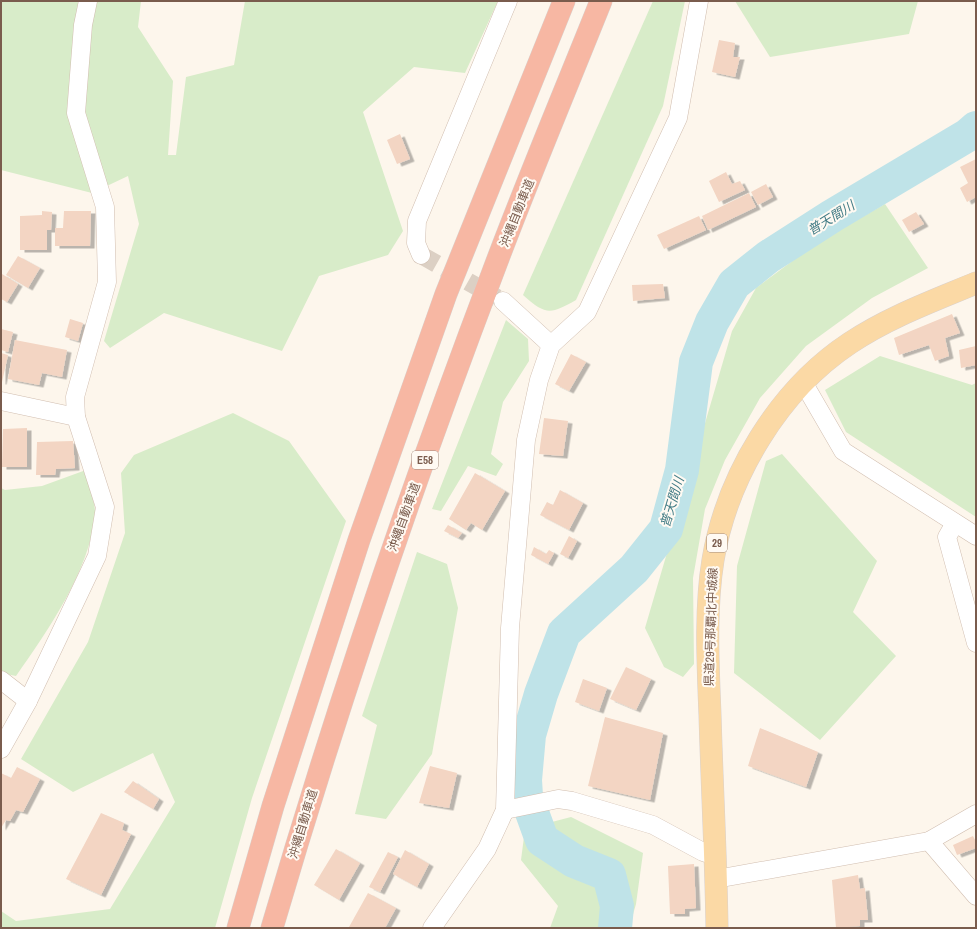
<svg xmlns="http://www.w3.org/2000/svg" width="977" height="929" font-family="'Archivo Narrow','Noto Sans JP',sans-serif">
  <defs>
    <filter id="shadow"><feDropShadow dx="4.5" dy="2.5" stdDeviation="0" flood-color="#0004"/></filter>
  </defs>
  <rect width="100%" height="100%" fill="#fdf6ec"/>
  <g fill="#d8ecc9">
    <polygon points="1,1 141,1 138,27 173,81 168,155 176,155 186,77 234,65 245,1 498,1 465,73 414,67 363,112 403,231 388,255 319,276 282,351 164,313 110,348 104,341 139,224 128,176 92,193 1,170"/>
    <path d="M653 1H685L663 106 576 300C551 314 546 316 523 295Z"/>
    <polygon points="735,1 918,1 909,34 770,57"/>
    <polygon points="885,204 928,268 872,298 806,346 760,398 725,460 705,509 693,578 694,664 683,677 664,667 645,628 732,331 756,288 818,242"/>
    <polygon points="506,320 528,339 529,361 503,402 491,454 503,464 496,476 468,466 441,511 432,509"/>
    <polygon points="880,356 972,385 976,383 976,517 846,432 825,390"/>
    <polygon points="233,413 289,441 346,521 252,798 215,928 1,928 1,911 16,921 110,909 175,802 153,753 73,792 21,759 88,642 125,533 121,473 134,455"/>
    <polygon points="782,454 877,561 853,612 896,656 820,740 734,673 737,566 766,461"/>
    <path d="M86 470C88 483 96 503 95 515 90 570 47 632 16 676L1 673V488L5 490 42 486Z"/>
    <polygon points="417,552 447,564 458,608 432,754 386,819 355,814 377,725 362,716"/>
    <polygon points="571,817 643,853 636,904 629,928 550,928 558,906 521,860 525,829"/>
  </g>
  <g fill="none" stroke-linecap="round" stroke-linejoin="round">
    <polyline stroke="#bfe3e8" stroke-width="34" points="615,928 617,906 609,875 574,861 542,840 526,796 525,780 529,735 541,694 564,633 634,569 666,529 682,470 696,362 712,322 734,284 768,257 832,216 968,135 976,128"/>
  </g>
  <g fill="#f3d5c3" filter="url(#shadow)">
    <polygon points="719,40 735,43 733,57 740,57 735,77 712,72"/>
    <polygon points="400,134 410,159 397,164 387,140"/>
    <polygon points="976,159 976,197 967,202 960,188 968,183 960,167"/>
    <polygon points="726,172 732,184 740,181 745,190 719,202 709,181"/>
    <polygon points="766,184 773,197 758,205 751,192"/>
    <polygon points="749,193 756,207 708,230 702,216"/>
    <polygon points="42,211 52,212 51,230 47,230 47,250 20,250 20,216 42,215"/>
    <polygon points="64,211 91,211 90,246 55,246 55,228 63,228"/>
    <polygon points="916,212 924,224 909,232 902,220"/>
    <polygon points="699,216 706,230 664,249 657,235"/>
    <polygon points="18,256 40,268 28,288 6,275"/>
    <polygon points="2,274 18,284 7,302 1,299"/>
    <polygon points="663,284 665,298 633,301 632,285"/>
    <polygon points="952,314 960,333 945,338 949,356 935,361 929,345 899,355 894,338"/>
    <polygon points="70,319 83,323 78,341 65,337"/>
    <polygon points="1,329 13,332 8,352 1,350"/>
    <polygon points="15,340 67,350 62,377 42,373 39,385 8,379"/>
    <polygon points="976,346 976,365 961,368 959,350"/>
    <polygon points="1,353 8,355 2,382 1,382"/>
    <polygon points="571,354 586,362 569,391 555,384"/>
    <polygon points="544,418 568,421 563,456 539,454"/>
    <polygon points="27,428 27,467 2,467 3,429"/>
    <polygon points="73,441 75,468 56,469 55,475 36,475 37,442"/>
    <polygon points="475,473 505,491 482,530 471,523 466,530 449,519"/>
    <polygon points="560,490 583,503 569,530 540,515 547,502 553,505"/>
    <polygon points="448,525 462,533 458,538 444,531"/>
    <polygon points="569,536 577,541 568,558 560,554"/>
    <polygon points="534,547 546,554 549,550 554,553 548,564 531,555"/>
    <polygon points="626,667 651,679 636,710 610,699"/>
    <polygon points="583,679 607,688 599,711 575,702"/>
    <polygon points="605,717 663,733 650,800 588,786"/>
    <polygon points="760,728 818,752 806,787 748,766"/>
    <polygon points="430,766 457,773 449,808 419,803"/>
    <polygon points="17,767 40,779 23,812 16,810 10,821 6,820 1,828 1,773 11,778"/>
    <polygon points="133,781 159,799 153,809 124,792"/>
    <polygon points="101,813 124,823 122,830 131,834 101,895 66,879"/>
    <polygon points="973,836 976,842 976,848 957,855 953,845"/>
    <polygon points="336,849 360,863 339,900 314,885"/>
    <polygon points="405,850 429,864 417,887 393,874"/>
    <polygon points="388,852 398,857 380,892 369,887"/>
    <polygon points="694,864 696,908 685,909 685,914 670,914 668,866"/>
    <polygon points="858,875 860,889 865,888 868,920 860,920 860,926 836,928 832,880"/>
    <polygon points="368,893 396,908 385,928 351,928 349,927"/>
  </g>
  <g fill="none" stroke-linecap="round" stroke-linejoin="round">
    <polyline stroke="#dcd0c4" stroke-width="18" stroke-dasharray="18 9" stroke-linecap="butt" points="421,255 497,298"/>
    <g stroke="#d1beb0" stroke-width="19">
      <g id="street">
        <polyline points="421,255 416,243 417,221 508,1"/>
        <polyline points="503,301 551,345"/>
        <polyline points="803,382 843,451 976,536"/>
        <polyline points="1,401 76,417"/>
        <polyline points="955,523 947,537 976,643"/>
        <polyline points="1,680 28,701"/>
        <polyline points="1,749 28,701 97,556 105,507 76,417 75,397 107,282 105,207 76,113 83,25 88,1"/>
        <polyline points="505,810 558,799 572,801 653,825 703,852 715,856"/>
        <polyline points="929,841 976,896"/>
        <polyline points="716,879 929,841 976,814"/>
        <polyline points="432,928 487,849 505,810 510,628 526,440 539,380 551,345 587,312 678,118 699,1"/>
      </g>
    </g>
    <g stroke="#dad1cd" stroke-width="23">
      <path id="primary" d="M717 928C716 857 712 786 710 715 708 665 705 609 713 560 727 476 779 390 850 343 889 317 933 301 976 283"/>
    </g>
    <g stroke="#dad1cd" stroke-width="23">
      <g id="highway">
        <polyline points="238,928 273,806 359,540 446,294 564,1"/>
        <path d="M272 928C337 706 411 488 493 272 527 181 565 91 601 1"/>
      </g>
    </g>
    <use href="#street" stroke="#fff" stroke-width="18"/>
    <use href="#primary" stroke="#fbd9a5" stroke-width="22"/>
    <use href="#highway" stroke="#f7b7a3" stroke-width="22"/>
  </g>
  <g text-anchor="middle" dominant-baseline="central" stroke-width="4" stroke-linejoin="round" paint-order="stroke">
    <g fill="#fffaf3" stroke="#a28b7f" stroke-width="1">
      <rect x="412" y="451" width="26" height="18" rx="3"/>
      <rect x="707" y="534" width="20" height="18" rx="3"/>
    </g>
    <g font-size="11" font-weight="bold" fill="#7a5c4d">
      <text x="425" y="460">E58</text>
      <text x="717" y="543">29</text>
    </g>
    <g font-size="12" fill="#7a5c4d" stroke="#fffaf3">
      <text transform="translate(517 213) rotate(-68)">沖縄自動車道</text>
      <text transform="translate(404 517) rotate(-70)">沖縄自動車道</text>
      <text transform="translate(711 627) rotate(-88)">県道29号那覇北中城線</text>
      <text transform="translate(303 824) rotate(-73)">沖縄自動車道</text>
    </g>
    <g font-size="13" font-style="italic" fill="#437c86" stroke="#fffaf3">
      <text transform="translate(831 218) rotate(-32)">普天間川</text>
      <text transform="translate(672 502) rotate(-73)">普天間川</text>
    </g>
  </g>
  <rect width="977" height="929" fill="none" stroke="#7a5c4d" stroke-width="4"/>
</svg>
